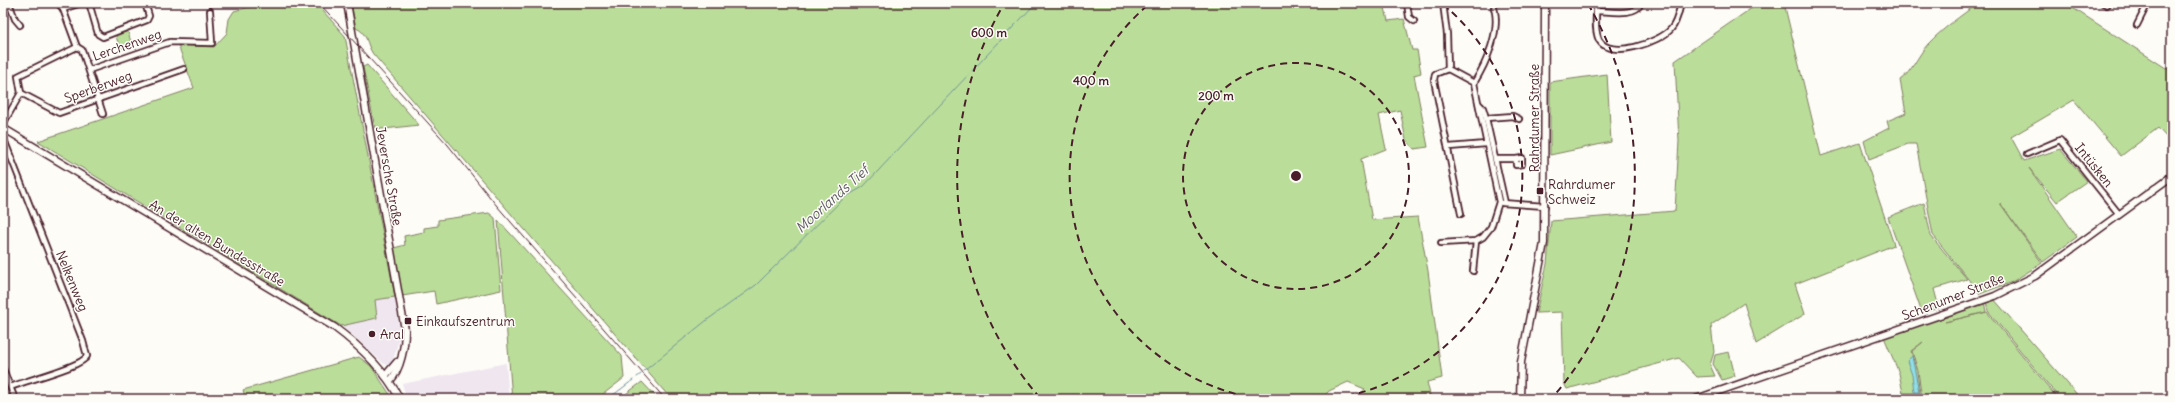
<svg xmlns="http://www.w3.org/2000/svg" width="2175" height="402" font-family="Delius,sans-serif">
  <rect width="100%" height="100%" fill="#fdfcf7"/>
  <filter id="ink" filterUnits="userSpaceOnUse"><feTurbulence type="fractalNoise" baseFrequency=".025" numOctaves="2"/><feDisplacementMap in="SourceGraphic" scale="8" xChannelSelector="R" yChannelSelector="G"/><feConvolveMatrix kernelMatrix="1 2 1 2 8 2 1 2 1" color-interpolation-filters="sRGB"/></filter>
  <g filter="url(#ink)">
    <g fill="#efe6f0">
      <polygon points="395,297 400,336 394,357 389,365 384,364 354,336 341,326 377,318 375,300"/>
      <polygon points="506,363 509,399 407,399 402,384"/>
    </g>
    <g fill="#bade99" stroke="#827e62">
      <polygon points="249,3 316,3 345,36 395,297 375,300 377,318 341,326 38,141 194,88 178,45 214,47 227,33 229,19 234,11 250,7"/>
      <path d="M351 3H1384L1388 21 1404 19 1412 50H1417L1421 73 1414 75 1428 147 1414 149 1406 140 1400 110 1379 115 1386 149 1361 159 1372 220 1418 217 1428 271 1442 378 1427 382 1431 399H1354L1365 389 1348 382 1329 391 1321 399H671L373 54C366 44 368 33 356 28Z"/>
      <polygon points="1759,3 1784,3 1821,156 1860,143 1894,245 1795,284 1805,314 1756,344 1744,303 1711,325 1714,352 1710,365 1715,376 1697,377 1679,358 1567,389 1564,383 1562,312 1536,313 1547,264 1551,221 1675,211 1679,141 1675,61"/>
      <path d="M1978 3H2065L2172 72V136L2168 139 2158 128 2121 156 2074 100 2011 137 2024 161 2060 149 2087 181 2057 202 2029 168 2077 237 2043 262 2000 203 2042 263 2012 282 1980 294 1933 235 1916 144H1908L1869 159 1864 141 1889 128 1887 121 1906 113 1900 80C1912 72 1918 55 1928 44 1943 28 1961 16 1978 3Z"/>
      <polygon points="127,29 132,45 120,49 115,33"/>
      <polygon points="367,65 419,125 384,129 375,128 363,67"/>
      <polygon points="1607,74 1611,142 1550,155 1550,82"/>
      <polygon points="1924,203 1931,236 1967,279 1934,289 1939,308 1922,313 1888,217"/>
      <polygon points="489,213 495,218 501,290 436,304 434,291 402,296 394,248 405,245 404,236 424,232 424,228 438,226 438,220"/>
      <polygon points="498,220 622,356 624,378 597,399 512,399"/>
      <polygon points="1993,298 2081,399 2060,399 1988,311 1986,301"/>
      <polygon points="1984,301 1986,312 1945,322 1987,312 2058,399 1922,399 1918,371 1912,351 1923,342 1911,351 1917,372 1920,393 1903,393 1899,373 1884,337"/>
      <polygon points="1729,352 1735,376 1722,380 1713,364 1715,355"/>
      <polygon points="359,357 371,366 393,399 246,399 243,390"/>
      <polygon points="642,382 658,399 619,399"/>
    </g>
    <polygon fill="#8edfe8" stroke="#73929c" points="1912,356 1919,392 1914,392 1912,375 1907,361"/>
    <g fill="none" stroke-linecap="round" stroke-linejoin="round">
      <g stroke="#73929c" stroke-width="1">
        <polyline points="1019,21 1036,3"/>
        <polyline points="644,371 707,320 756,285 845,197 863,187 1016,24"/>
        <polyline points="637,377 641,374"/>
        <polyline points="608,399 633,380"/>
      </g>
      <g stroke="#4a1f2b" stroke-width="8">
        <g id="street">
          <polyline points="9,3 15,19 20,25"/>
          <polyline points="58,3 63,9 77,47"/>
          <polyline points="87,3 90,6 98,34 103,37 147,20 149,16 145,3"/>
          <polyline points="1407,3 1409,17 1414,21"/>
          <polyline points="1443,3 1447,34 1448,69"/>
          <path d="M1597 3C1596 13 1594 30 1599 40 1610 60 1660 42 1671 29 1677 23 1679 11 1681 3"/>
          <polyline points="2103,3 2107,5 2109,3"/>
          <polyline points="63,9 81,3"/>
          <path d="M1597 11C1609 11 1636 17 1641 3"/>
          <polyline points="2137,25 2148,3"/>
          <polyline points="1448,69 1435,74 1434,80 1461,214"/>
          <polyline points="89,70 170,42 212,43 210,11"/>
          <path d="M1474 83C1486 64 1501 30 1494 8"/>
          <polyline points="21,93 59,113 184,69"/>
          <polyline points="1479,104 1483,108 1486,118 1505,203"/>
          <polyline points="1486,118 1513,116 1519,119"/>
          <polyline points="3,124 21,93 18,76 77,47 82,50 103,114"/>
          <path d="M3 137 83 341 87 356C82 367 26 380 11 387"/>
          <polyline points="1449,147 1486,144"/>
          <polyline points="2027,154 2060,140 2119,214"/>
          <polyline points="1495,159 1516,159 1516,165 1522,164 1522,158 1516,159"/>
          <polyline points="1502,203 1545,206"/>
          <polyline points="1441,243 1476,241 1483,237 1491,227 1499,202 1474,83 1448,69"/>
          <polyline points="1473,271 1476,241"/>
          <polyline points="3,369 15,399"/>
        </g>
      </g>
      <g stroke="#4a1f2b" stroke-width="9">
        <g id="secondary">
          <path d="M347 3 405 330C405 346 401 369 390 381"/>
          <path d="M3 128 334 327C361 347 384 369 400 399"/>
          <polyline points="386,375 397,362"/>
          <polyline points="1520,399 1521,362 1544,243 1545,3"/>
          <polyline points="1696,399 1995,296 2035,276 2172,176"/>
        </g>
      </g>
      <use href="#street" stroke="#fdfcf7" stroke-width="4.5"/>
      <use href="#secondary" stroke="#fdfcf7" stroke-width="6"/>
      <polyline stroke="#4a1f2b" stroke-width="1" points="319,3 448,145 497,206 665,399"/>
    </g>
  </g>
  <g fill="none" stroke="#4a1f2b" stroke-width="2" stroke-dasharray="7 5">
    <circle cx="1296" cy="176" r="113"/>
    <path d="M1259 399A226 226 0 0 1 1149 4M1443 4A226 226 0 0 1 1333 399"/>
    <path d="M1040 398A339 339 0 0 1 1004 4M1588 4A339 339 0 0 1 1552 398"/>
  </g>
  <g fill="#4a1f2b" stroke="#fdfcf7" stroke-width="1.5">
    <rect x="1536" y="187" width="8" height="8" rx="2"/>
    <rect x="404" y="317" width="8" height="8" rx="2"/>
    <circle cx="372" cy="334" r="4"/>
  </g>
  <g text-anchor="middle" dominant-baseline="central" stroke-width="3" stroke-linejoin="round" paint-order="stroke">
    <g font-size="13" fill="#4a1f2b" stroke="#fdfcf7">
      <text transform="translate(127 45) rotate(-19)">Lerchenweg</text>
      <text transform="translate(98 87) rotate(-20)">Sperberweg</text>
      <text transform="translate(1534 118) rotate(-90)">Rahrdumer Straße</text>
      <text transform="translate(2094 165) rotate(51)">Intüsken</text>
      <text transform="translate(389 176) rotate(80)">Jeversche Straße</text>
      <text transform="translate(217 243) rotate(31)">An der alten Bundesstraße</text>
      <text transform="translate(72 281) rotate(68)">Nelkenweg</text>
      <text transform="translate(1953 297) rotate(-21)">Schenumer Straße</text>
    </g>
    <g font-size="13" fill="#4a1f2b" stroke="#fdfcf7" text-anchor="start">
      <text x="1548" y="184">Rahrdumer<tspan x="1548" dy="15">Schweiz</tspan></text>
      <text x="416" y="321">Einkaufszentrum</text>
      <text x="380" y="334">Aral</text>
    </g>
    <g font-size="14" font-style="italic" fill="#5e5964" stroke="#fdfcf7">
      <text transform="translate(832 199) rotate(-42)">Moorlands Tief</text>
    </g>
  </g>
  <circle cx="1296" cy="176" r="6" fill="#4a1f2b" stroke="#fdfcf7" stroke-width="2"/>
  <g font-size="12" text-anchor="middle" font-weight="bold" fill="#4a1f2b" stroke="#fdfcf7" stroke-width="3" stroke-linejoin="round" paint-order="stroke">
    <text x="989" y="37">600 m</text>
    <text x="1091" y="85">400 m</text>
    <text x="1216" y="100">200 m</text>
  </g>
  <rect width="2175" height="402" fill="none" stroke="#fdfcf7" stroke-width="16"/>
  <rect x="8" y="8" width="2159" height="386" fill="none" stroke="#4a1f2b" stroke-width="1.5" filter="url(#ink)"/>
</svg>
